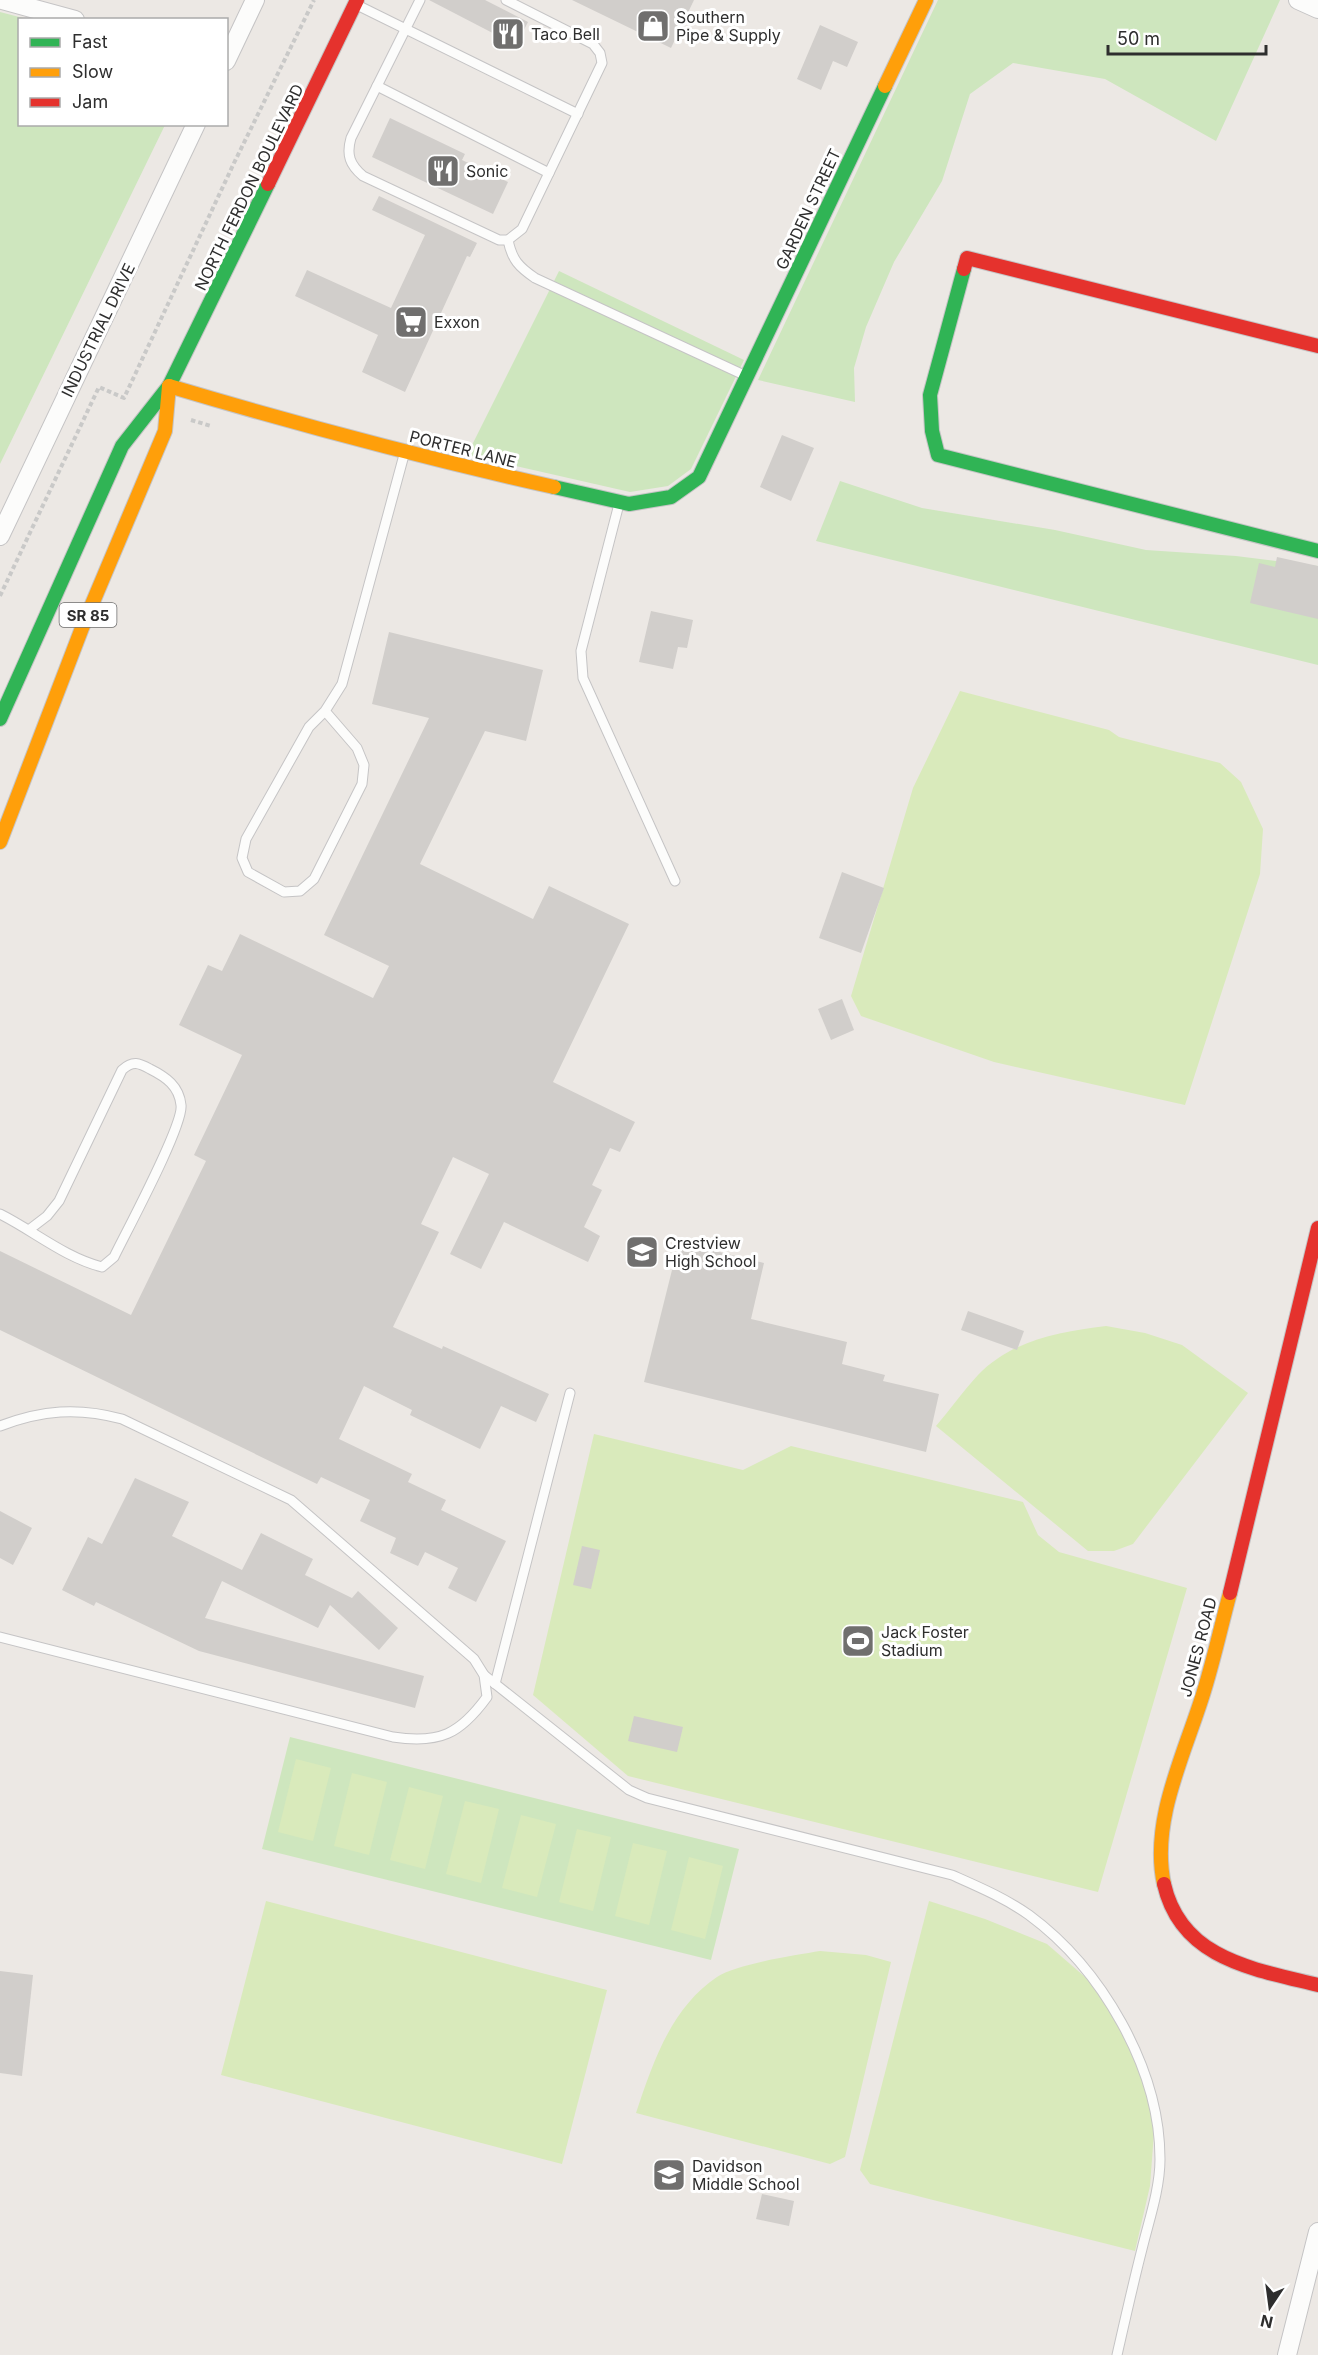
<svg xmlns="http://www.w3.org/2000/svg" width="1318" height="2355" font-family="Inter,sans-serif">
  <rect width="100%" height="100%" fill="#ece8e4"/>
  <g fill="#cee6be">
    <polygon points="938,0 1280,0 1216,141 1105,79 1013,63 970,94 942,181 894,262 866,327 854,368 855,402 758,380"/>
    <polygon points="0,12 27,19 20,20 20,124 165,125 0,464"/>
    <polygon points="559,271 744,360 691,469 668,486 630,492 467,455"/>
    <polygon points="840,481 922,508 1055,530 1146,550 1236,556 1318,566 1318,665 816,541"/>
    <polygon points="290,1737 739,1849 711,1960 262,1849"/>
  </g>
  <g fill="#d9eabb">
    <polygon points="960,691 1109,730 1119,737 1220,763 1241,782 1263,829 1260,874 1185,1105 994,1062 861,1016 851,996 913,788"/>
    <path d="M1106 1326 1145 1333 1182 1345 1248 1393 1133 1544 1114 1551H1088L936 1426C950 1410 963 1391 978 1375 1012 1340 1059 1332 1106 1326Z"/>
    <polygon points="594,1434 743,1470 791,1446 1023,1502 1038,1535 1059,1552 1187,1588 1098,1892 628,1776 533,1695"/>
    <polygon points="296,1759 331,1768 313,1841 278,1832"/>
    <polygon points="352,1773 387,1782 369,1855 334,1846"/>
    <polygon points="409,1787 443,1796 425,1869 390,1860"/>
    <polygon points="465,1801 499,1809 481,1883 446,1874"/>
    <polygon points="521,1815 556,1824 537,1897 502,1888"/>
    <polygon points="577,1829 611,1837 593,1911 559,1902"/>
    <polygon points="633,1843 667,1851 649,1925 615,1916"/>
    <polygon points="689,1857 723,1866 705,1939 671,1930"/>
    <polygon points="266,1901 607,1990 562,2164 221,2075"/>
    <polygon points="929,1901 985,1919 1047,1944 1092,1983 1130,2042 1155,2119 1150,2186 1135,2251 870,2184 860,2170"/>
    <path d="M820 1951 866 1955 891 1962 845 2157 830 2164 636 2113C653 2062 671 2008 717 1977 736 1964 796 1955 820 1951Z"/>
  </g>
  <g fill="#d1cecb">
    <polygon points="429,0 485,0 528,22 516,45"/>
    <polygon points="572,0 694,0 671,48"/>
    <polygon points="820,25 858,42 847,67 833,61 821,90 797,79"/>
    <polygon points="390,118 465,154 462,160 508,182 493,214 372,157"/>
    <polygon points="379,196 477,243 470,257 467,256 405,392 362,372 378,335 295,296 307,270 391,308 425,235 372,210"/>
    <polygon points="782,435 814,448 791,501 760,487"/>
    <polygon points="1277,557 1318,566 1318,619 1250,603 1259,563 1275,567"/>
    <polygon points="651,611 693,620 687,648 678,647 673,669 639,662"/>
    <polygon points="389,632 543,670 526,741 485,731 420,864 533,919 549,886 629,924 553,1082 635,1122 620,1152 610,1148 592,1185 602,1190 584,1227 600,1236 588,1262 504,1222 481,1269 450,1254 489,1174 453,1157 421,1224 439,1232 393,1327 442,1349 443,1346 549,1394 536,1422 501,1406 480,1449 410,1415 412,1410 364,1386 339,1439 412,1474 408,1482 446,1500 441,1510 506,1541 476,1602 448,1588 458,1568 425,1552 418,1566 390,1553 396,1538 360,1521 370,1500 321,1477 317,1484 0,1330 0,1251 131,1315 206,1161 194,1155 242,1055 179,1025 208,965 222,971 240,934 373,998 389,966 324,935 429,718 372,704"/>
    <polygon points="842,872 884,888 861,953 819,938"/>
    <polygon points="842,999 854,1030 831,1040 818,1009"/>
    <polygon points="679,1242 764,1263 751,1319 847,1342 842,1364 885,1375 883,1381 939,1394 926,1452 644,1382"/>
    <polygon points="968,1311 1024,1331 1017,1350 961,1330"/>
    <polygon points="135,1478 189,1502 172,1536 242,1570 261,1533 313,1559 305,1575 352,1598 358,1591 398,1628 379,1650 330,1605 318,1628 222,1581 205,1618 424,1676 415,1708 199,1651 96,1602 94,1606 62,1590 88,1537 102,1544"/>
    <polygon points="0,1511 32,1528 13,1565 0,1558"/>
    <polygon points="582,1546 600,1550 591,1589 573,1585"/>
    <polygon points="634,1716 683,1727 677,1752 628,1741"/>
    <polygon points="0,1971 33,1975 22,2076 0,2073"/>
    <polygon points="762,2194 794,2201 789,2226 756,2219"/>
  </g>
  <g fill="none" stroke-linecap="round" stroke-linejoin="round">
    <g stroke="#c5c4c5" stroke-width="11">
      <g id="lane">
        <path d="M420 0 351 138C346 155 350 165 363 176L499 240H508L522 229 602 63 600 53 593 44 506 0"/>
        <polyline points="357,5 578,114"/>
        <polyline points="377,86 549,173"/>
        <path d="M508 240C512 260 519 267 535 278L744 375"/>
        <polyline points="619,504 581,651 583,678 675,881"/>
        <polyline points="325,711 357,748 364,765 362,784 314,879 300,891 284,892 248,872 242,858 246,839 309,727 325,711 342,684 404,455"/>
        <path d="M0 1214C34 1231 64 1257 102 1267L114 1257C126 1232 184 1125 181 1105 179 1086 166 1077 150 1069 139 1063 133 1060 122 1070L59 1201 47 1216 30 1229"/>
        <path d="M0 1426C42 1410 78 1407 122 1419L291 1500 474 1659 484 1675 487 1697C460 1734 440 1744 393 1737L0 1637"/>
        <path d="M484 1675 629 1790 647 1798 952 1875C979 1887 1005 1898 1029 1915 1101 1968 1160 2068 1160 2159 1160 2189 1149 2220 1142 2249 1133 2284 1125 2320 1117 2355"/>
        <polyline points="495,1684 570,1393"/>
      </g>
    </g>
    <g stroke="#c5c4c5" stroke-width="20">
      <g id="street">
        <polyline points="2,0 75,20"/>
        <polyline points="1298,0 1318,9"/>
        <polyline points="226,61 255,0"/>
        <polyline points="0,536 196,124"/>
        <polyline points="1287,2355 1318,2232"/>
      </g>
    </g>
    <g stroke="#c5c4c5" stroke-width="16">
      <g id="fast">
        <polyline points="964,269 930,395 932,431 938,455 1318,551"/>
        <polyline points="554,487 629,504 671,497 699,477 885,86"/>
        <polyline points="0,719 122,446 169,386 268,184"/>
      </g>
    </g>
    <g stroke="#c5c4c5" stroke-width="16">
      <g id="slow">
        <polyline points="885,86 926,0"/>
        <path d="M169 386C296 424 424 458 554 487"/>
        <polyline points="0,842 82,628 165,431 169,386"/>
        <path d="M1164 1884C1150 1820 1186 1751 1204 1691 1214 1659 1221 1626 1230 1593"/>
      </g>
    </g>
    <g stroke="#c5c4c5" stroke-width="16">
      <g id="jam">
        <polyline points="268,184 357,0"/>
        <polyline points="964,269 967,258 1318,346"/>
        <polyline points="1230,1593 1318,1228"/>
        <path d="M1164 1884C1181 1959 1253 1969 1318 1985"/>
      </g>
    </g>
    <g stroke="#c9c9c8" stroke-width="4" stroke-dasharray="4.5 3" stroke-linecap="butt">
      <polyline points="191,420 211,426"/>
      <polyline points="0,596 99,387 124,398 234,163 314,0"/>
    </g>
    <use href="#lane" stroke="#fcfcfb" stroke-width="9"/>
    <use href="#street" stroke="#fcfcfb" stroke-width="18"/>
    <use href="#fast" stroke="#30b455" stroke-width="14"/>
    <use href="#slow" stroke="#ff9f0a" stroke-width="14"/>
    <use href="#jam" stroke="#e5322d" stroke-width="14"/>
  </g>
  <defs>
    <g id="shop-square" transform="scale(1.725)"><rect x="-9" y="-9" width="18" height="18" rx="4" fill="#706f6e" stroke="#fff"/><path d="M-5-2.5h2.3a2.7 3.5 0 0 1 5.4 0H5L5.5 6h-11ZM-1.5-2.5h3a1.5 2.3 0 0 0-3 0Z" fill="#fff"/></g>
    <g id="restaurant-square" transform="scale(1.725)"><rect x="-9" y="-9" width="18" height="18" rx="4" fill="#706f6e" stroke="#fff"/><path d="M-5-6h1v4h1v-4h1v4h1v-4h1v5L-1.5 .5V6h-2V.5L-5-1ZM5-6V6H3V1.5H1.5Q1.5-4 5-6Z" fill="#fff"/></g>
    <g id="supermarket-square" transform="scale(1.725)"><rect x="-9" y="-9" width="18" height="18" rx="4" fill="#706f6e" stroke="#fff"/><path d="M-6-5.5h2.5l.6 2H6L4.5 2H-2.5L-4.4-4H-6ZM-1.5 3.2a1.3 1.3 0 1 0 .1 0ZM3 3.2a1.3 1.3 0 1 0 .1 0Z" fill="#fff"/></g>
    <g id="school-square" transform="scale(1.725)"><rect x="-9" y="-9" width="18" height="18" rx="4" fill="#706f6e" stroke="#fff"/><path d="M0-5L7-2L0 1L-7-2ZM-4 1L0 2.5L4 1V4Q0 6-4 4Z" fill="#fff"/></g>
    <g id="stadium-square" transform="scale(1.725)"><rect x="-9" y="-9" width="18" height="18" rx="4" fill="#706f6e" stroke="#fff"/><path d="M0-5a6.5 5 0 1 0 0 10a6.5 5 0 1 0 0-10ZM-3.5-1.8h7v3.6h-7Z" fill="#fff"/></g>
  </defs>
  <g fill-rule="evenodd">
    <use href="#shop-square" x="653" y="26"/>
    <use href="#restaurant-square" x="508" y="34"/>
    <use href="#restaurant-square" x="443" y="171"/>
    <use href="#supermarket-square" x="411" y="322"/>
    <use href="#school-square" x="642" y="1252"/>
    <use href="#stadium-square" x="858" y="1641"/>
    <use href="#school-square" x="669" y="2175"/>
  </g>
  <g text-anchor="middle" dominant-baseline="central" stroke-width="6" stroke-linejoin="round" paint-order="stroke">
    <rect fill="#fff" stroke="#6d6d6d" stroke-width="1.5" x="59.5" y="603" width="57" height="24" rx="4.5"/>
    <g font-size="15" font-weight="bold" fill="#2e2e2e">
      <text x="88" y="615">SR 85</text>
    </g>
    <g font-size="16" fill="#2e2e2e" stroke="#fff" text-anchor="start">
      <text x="676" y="17">Southern<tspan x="676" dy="18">Pipe &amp; Supply</tspan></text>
      <text x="531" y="34">Taco Bell</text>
      <text x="466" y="171">Sonic</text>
      <text x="434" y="322">Exxon</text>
      <text x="665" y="1243">Crestview<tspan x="665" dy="18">High School</tspan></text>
      <text x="881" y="1632">Jack Foster<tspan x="881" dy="18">Stadium</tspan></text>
      <text x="692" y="2166">Davidson<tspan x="692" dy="18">Middle School</tspan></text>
    </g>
    <g font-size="16" fill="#2e2e2e" stroke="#fff">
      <text transform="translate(249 187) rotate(-64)">NORTH FERDON BOULEVARD</text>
      <text transform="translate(808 209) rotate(-65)">GARDEN STREET</text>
      <text transform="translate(98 330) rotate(-64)">INDUSTRIAL DRIVE</text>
      <text transform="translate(463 449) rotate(14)">PORTER LANE</text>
      <text transform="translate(1198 1647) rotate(-75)">JONES ROAD</text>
    </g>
  </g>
  <rect x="18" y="18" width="210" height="108" fill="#ffffff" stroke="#ababab" stroke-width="1.5"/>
  <rect x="30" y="38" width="30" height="9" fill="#30b455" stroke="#ababab" stroke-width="1.5"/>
  <text x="72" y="48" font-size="18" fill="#2e2e2e">Fast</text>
  <rect x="30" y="68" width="30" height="9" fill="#ff9f0a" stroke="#ababab" stroke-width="1.5"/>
  <text x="72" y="78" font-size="18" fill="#2e2e2e">Slow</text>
  <rect x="30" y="98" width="30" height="9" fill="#e5322d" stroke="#ababab" stroke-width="1.5"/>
  <text x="72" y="108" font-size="18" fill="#2e2e2e">Jam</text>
  <g transform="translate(1270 2307) rotate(193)" stroke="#ffffff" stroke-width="4.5" paint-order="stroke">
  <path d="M0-4.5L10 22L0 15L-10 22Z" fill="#2e2e2e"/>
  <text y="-9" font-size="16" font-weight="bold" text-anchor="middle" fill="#2e2e2e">N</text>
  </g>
  <path d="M1108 45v9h158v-9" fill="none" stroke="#2e2e2e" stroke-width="3"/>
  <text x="1117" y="45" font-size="18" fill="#2e2e2e" stroke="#ffffff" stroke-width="4.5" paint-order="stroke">50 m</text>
</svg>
